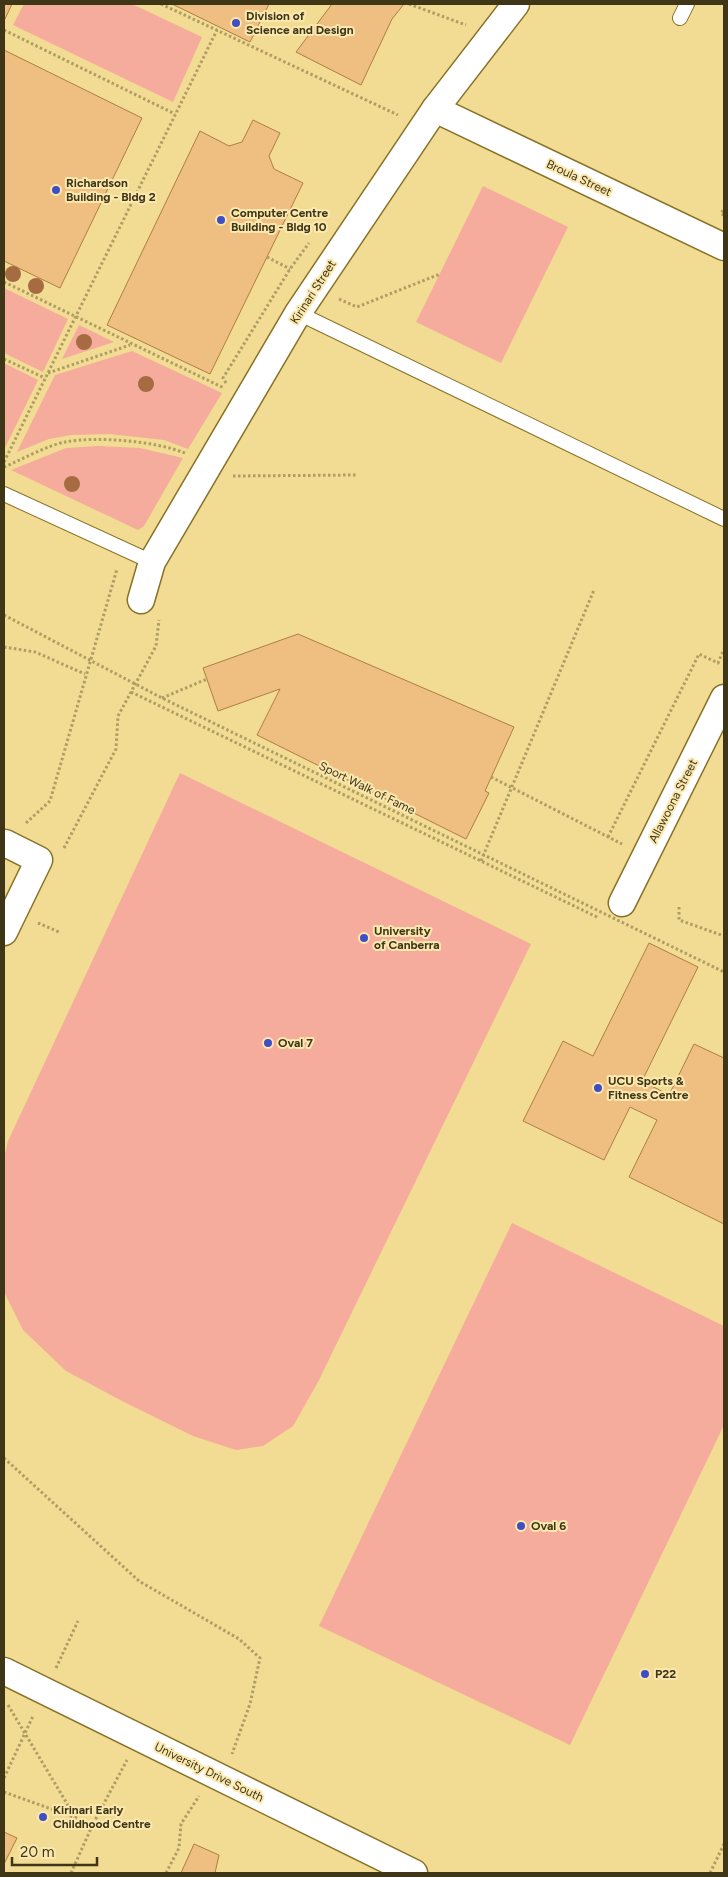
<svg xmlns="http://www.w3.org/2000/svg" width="728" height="1877" font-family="Figtree,sans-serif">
  <rect width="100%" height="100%" fill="#f2db92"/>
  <g fill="#f5ac9d">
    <polygon points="24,4 132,4 202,37 173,102 13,25"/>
    <polygon points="483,186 568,227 501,363 416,322"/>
    <polygon points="4,288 68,319 43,372 4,353"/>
    <polygon points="79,325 114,342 62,359"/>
    <polygon points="132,351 222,393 188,449 164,440 109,434 71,435 49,439 17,452 55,375"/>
    <polygon points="4,363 38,380 4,450"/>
    <polygon points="98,446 140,448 183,458 144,526 138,530 11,470 66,448"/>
    <polygon points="180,773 531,944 318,1382 293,1426 263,1446 236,1450 193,1436 122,1401 66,1371 23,1330 4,1292 4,1158 8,1141"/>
    <polygon points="512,1223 724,1326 724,1425 570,1745 319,1626"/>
  </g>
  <g fill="#efbe81" stroke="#ac7f43">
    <polygon points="4,4 12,4 4,21"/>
    <polygon points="172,4 269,4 250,42"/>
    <polygon points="332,4 404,4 392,19 361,85 296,52"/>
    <polygon points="4,50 142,118 60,288 4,261"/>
    <polygon points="253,120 280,133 269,156 274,169 303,183 210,374 107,325 200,131 229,146 242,142"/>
    <polygon points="298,634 514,727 485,791 489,793 466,839 257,735 280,689 218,711 203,668"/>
    <polygon points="649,943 698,967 642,1081 669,1095 694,1044 724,1058 724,1224 629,1177 657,1120 630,1107 604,1160 523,1121 563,1041 593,1056"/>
    <polygon points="4,1832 17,1838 4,1864"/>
    <polygon points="194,1844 219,1855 215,1873 181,1873"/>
  </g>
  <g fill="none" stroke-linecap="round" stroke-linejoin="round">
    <g stroke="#887228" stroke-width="16">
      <g id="service">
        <polyline points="680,18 687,4"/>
        <polyline points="298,313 724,519"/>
        <polyline points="4,494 152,562"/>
      </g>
    </g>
    <g stroke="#887228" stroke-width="29">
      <g id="minor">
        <polyline points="435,109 724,247"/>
        <polyline points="141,600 152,562 298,313 435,109 516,4"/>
        <polyline points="4,845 5,843 39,860 4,932"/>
        <polyline points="622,903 724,698"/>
        <polyline points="4,1671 414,1873"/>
      </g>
    </g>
    <g stroke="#ae9d64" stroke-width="3" stroke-dasharray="2.5 2.5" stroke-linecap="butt">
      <polyline points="161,4 398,115"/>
      <polyline points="409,4 466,25"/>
      <polyline points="4,30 175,114"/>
      <polyline points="724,215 721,214 724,208"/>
      <polyline points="267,257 290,269"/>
      <polyline points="4,282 224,388"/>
      <polyline points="339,299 357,307 440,274"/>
      <polyline points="4,359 45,378"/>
      <polyline points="48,373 130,345"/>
      <polyline points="226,383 223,378 290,269 309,243"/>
      <polyline points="4,462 217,30"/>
      <path d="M4 467C21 460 48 445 65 442 97 436 155 441 185 453"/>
      <polyline points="233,476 358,475"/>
      <polyline points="4,647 35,652 85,674"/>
      <polyline points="131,692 599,918"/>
      <polyline points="162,698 207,679"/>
      <polyline points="491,777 622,844"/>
      <polyline points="26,823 50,801 117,569"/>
      <polyline points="608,837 699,654 718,663 724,649"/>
      <polyline points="64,848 116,749 118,716 156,646 159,620"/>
      <polyline points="481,861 594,590"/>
      <polyline points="679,907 679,920 724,936"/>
      <polyline points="38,923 61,933"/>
      <polyline points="4,1458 139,1581 239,1639 260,1658 250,1704 232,1754"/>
      <polyline points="56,1668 78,1621"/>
      <polyline points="8,1705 75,1817"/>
      <polyline points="4,1778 33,1716"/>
      <polyline points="4,1792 93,1824 127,1760"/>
      <polyline points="71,1873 93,1824"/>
      <polyline points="166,1873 179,1848 181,1824 199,1796"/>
      <polyline points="710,1873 724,1844"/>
    </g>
    <use href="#service" stroke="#fff" stroke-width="14"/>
    <use href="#minor" stroke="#fff" stroke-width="26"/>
    <polyline stroke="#ae9d64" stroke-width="3" stroke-dasharray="2.5 2.5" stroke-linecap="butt" points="4,615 162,698 724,972"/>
  </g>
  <g fill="#a76b42">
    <circle cx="13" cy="274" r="8"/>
    <circle cx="36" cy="286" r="8"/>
    <circle cx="84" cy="342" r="8"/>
    <circle cx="146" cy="384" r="8"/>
    <circle cx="72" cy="484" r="8"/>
  </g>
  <g fill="#3f4ec2" stroke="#fbe8af" stroke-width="2">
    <circle cx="236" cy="23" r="5"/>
    <circle cx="56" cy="190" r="5"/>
    <circle cx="221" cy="220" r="5"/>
    <circle cx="364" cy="938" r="5"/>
    <circle cx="268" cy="1043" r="5"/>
    <circle cx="598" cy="1088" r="5"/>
    <circle cx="521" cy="1526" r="5"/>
    <circle cx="645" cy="1674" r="5"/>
    <circle cx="43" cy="1817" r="5"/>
  </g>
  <g text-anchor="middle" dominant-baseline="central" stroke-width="4" stroke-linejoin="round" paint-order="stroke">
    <g font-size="12" font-weight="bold" fill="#3f3618" stroke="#fbe8af" text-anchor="start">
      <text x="246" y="16">Division of<tspan x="246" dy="14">Science and Design</tspan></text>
      <text x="66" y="183">Richardson<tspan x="66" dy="14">Building - Bldg 2</tspan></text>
      <text x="231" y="213">Computer Centre<tspan x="231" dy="14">Building - Bldg 10</tspan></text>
      <text x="374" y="931">University<tspan x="374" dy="14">of Canberra</tspan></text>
      <text x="278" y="1043">Oval 7</text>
      <text x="608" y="1081">UCU Sports &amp;<tspan x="608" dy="14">Fitness Centre</tspan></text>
      <text x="531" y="1526">Oval 6</text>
      <text x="655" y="1674">P22</text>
      <text x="53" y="1810">Kirinari Early<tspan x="53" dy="14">Childhood Centre</tspan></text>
    </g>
    <g font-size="12" fill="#3f3618" stroke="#fbe8af">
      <text transform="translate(579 178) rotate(25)">Broula Street</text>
      <text transform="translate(313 292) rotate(-57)">Kirinari Street</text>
      <text transform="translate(367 788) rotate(26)">Sport Walk of Fame</text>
      <text transform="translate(673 801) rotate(-63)">Allawoona Street</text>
      <text transform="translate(209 1772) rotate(26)">University Drive South</text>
    </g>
  </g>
  <rect width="728" height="1877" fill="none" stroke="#3f3618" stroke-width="10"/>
  <path d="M12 1857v8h85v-8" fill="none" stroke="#3f3618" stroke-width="2.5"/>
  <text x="20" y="1857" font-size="15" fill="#3f3618" stroke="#fbe8af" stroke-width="4" paint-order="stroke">20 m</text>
</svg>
